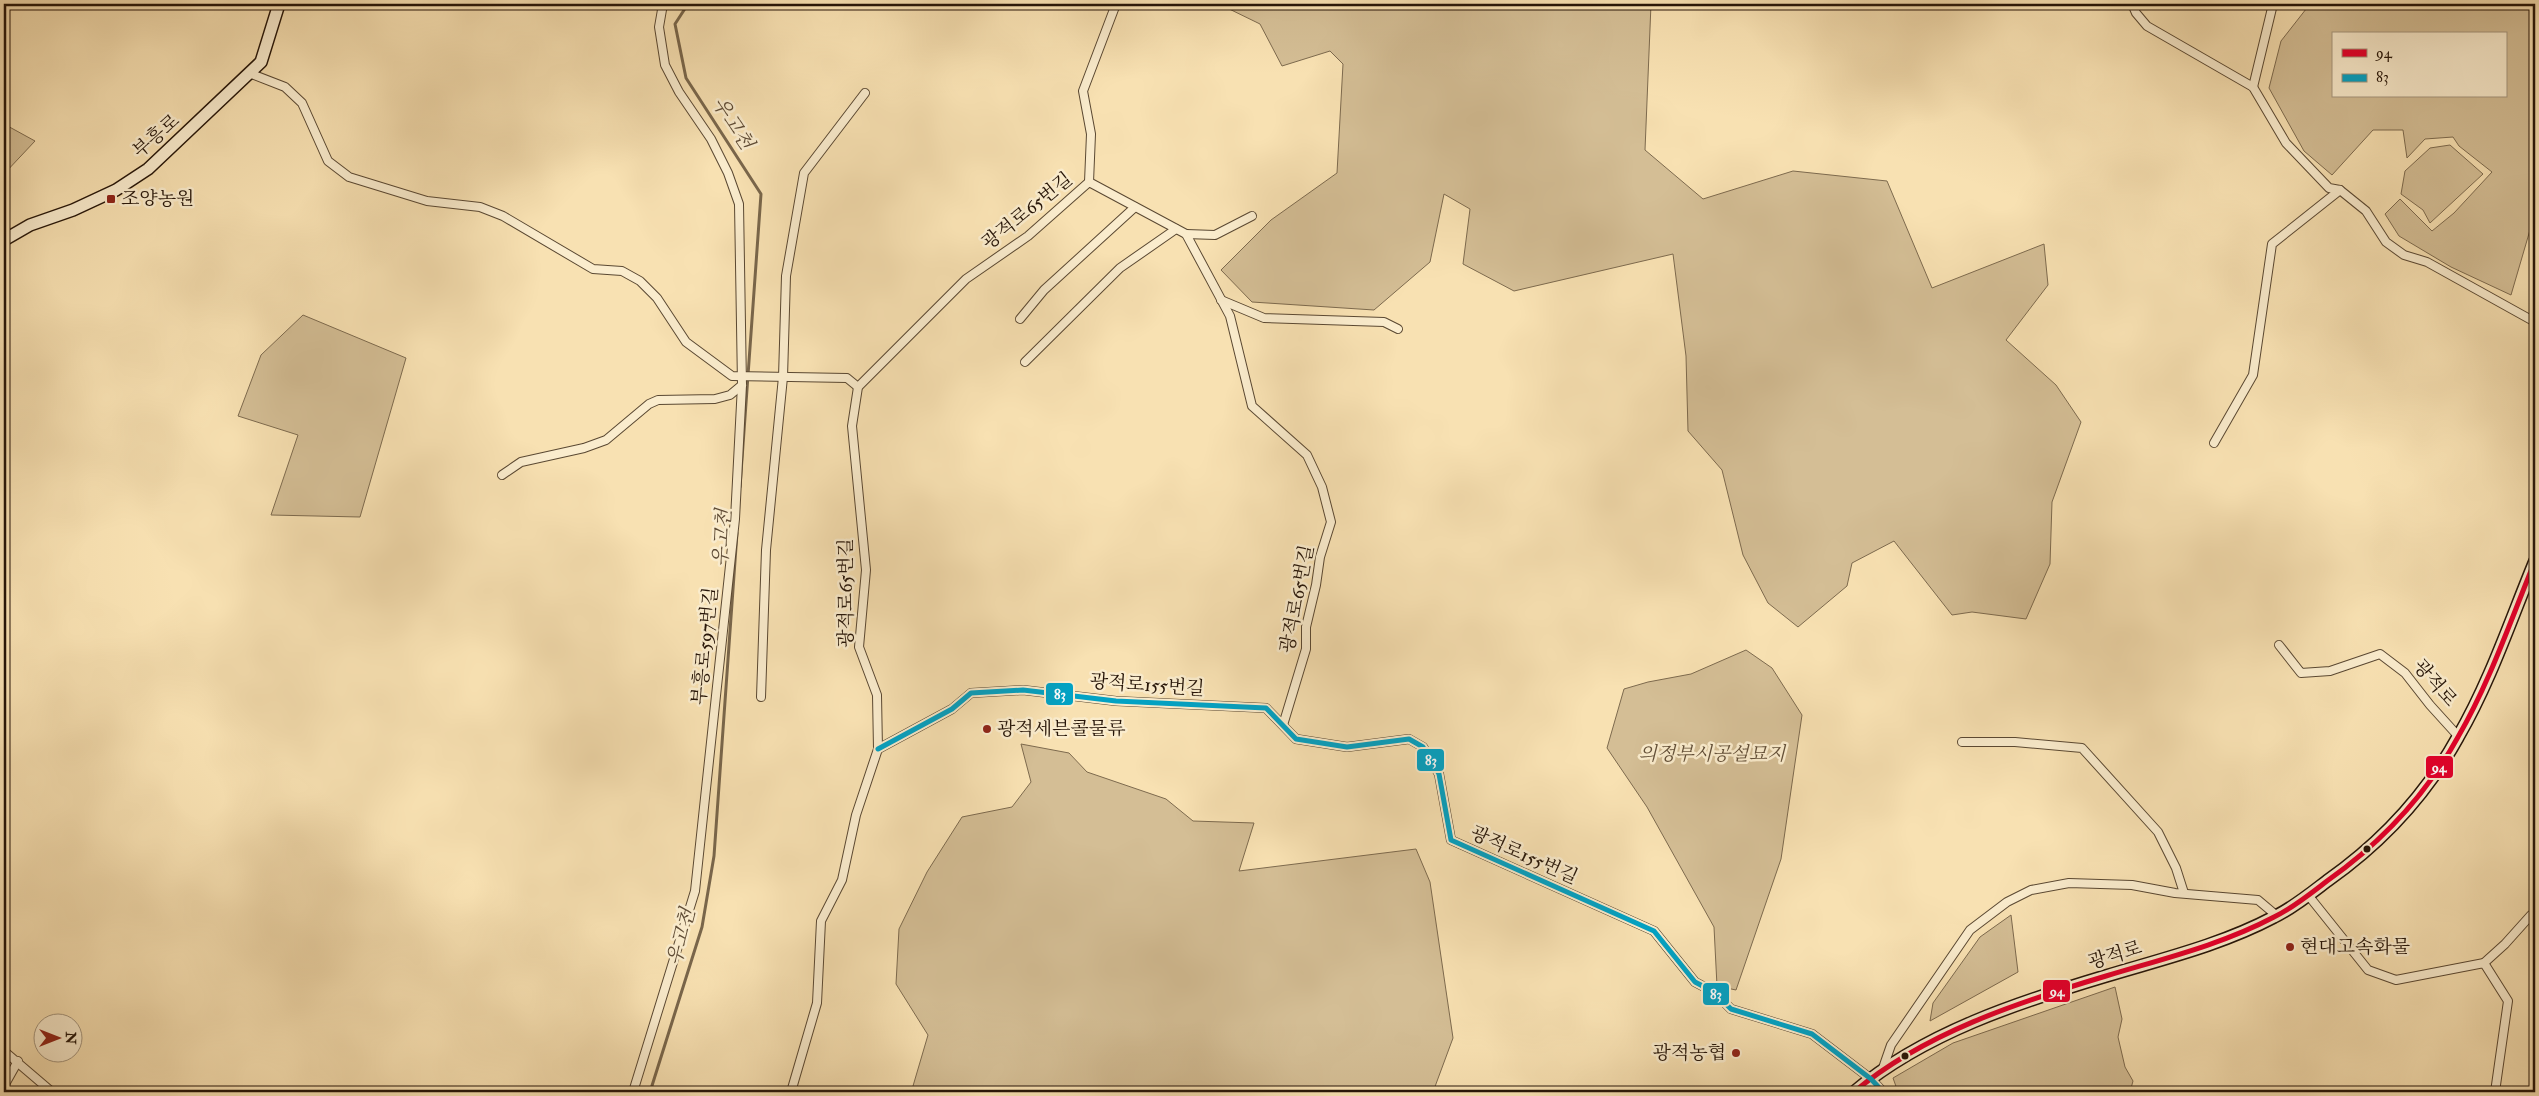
<svg xmlns="http://www.w3.org/2000/svg" width="2539" height="1096" font-family="'IM FELL Double Pica','Noto Serif KR',serif">
  <rect width="100%" height="100%" fill="#f8e1b2"/>
  <filter id="stains"><feTurbulence type="fractalNoise" baseFrequency=".004" numOctaves="4"/><feColorMatrix values="0 0 0 0 .2 0 0 0 0 .09 0 0 0 0 .02 0 0 0 .5 -.17"/></filter>
  <radialGradient id="worn" r=".72"><stop offset=".6" stop-color="#630" stop-opacity="0"/><stop offset="1" stop-color="#630" stop-opacity=".3"/></radialGradient>
  <g fill="#d4be95" stroke="#7d6a4e" fill-rule="evenodd">
    <polygon points="1219,4 1651,4 1645,150 1703,199 1793,171 1887,181 1932,288 2044,244 2048,285 2006,340 2056,385 2081,422 2052,502 2050,564 2026,619 1972,612 1952,615 1894,541 1852,563 1847,586 1798,627 1768,603 1743,555 1722,470 1688,431 1686,356 1673,254 1514,291 1463,264 1470,209 1444,194 1430,262 1374,310 1252,302 1221,270 1271,220 1337,173 1343,64 1330,51 1282,66 1260,24"/>
    <path d="M2310 4H2535V213L2511 295 2451 267 2399 236 2385 214 2400 199 2432 231 2454 213 2492 172 2459 146 2453 137 2425 139 2407 158 2403 130H2373L2332 175 2304 151 2269 88 2281 41ZM2333 34H2505V96H2333Z"/>
    <polygon points="4,124 35,141 4,174"/>
    <polygon points="2450,145 2483,174 2430,223 2423,210 2401,194 2405,171 2430,148"/>
    <polygon points="303,315 406,358 360,517 271,515 298,435 238,416 261,355"/>
    <polygon points="1746,650 1772,668 1802,715 1781,859 1736,990 1717,986 1714,927 1647,807 1607,748 1624,689 1648,682 1691,674"/>
    <polygon points="1021,744 1069,753 1087,772 1166,799 1193,821 1254,823 1239,871 1416,849 1430,882 1453,1038 1433,1092 914,1092 913,1086 928,1035 896,984 899,929 927,872 962,817 1012,807 1031,782"/>
    <polygon points="2011,915 2018,972 1930,1021 1933,1003 1980,937"/>
    <polygon points="2115,987 2122,1019 2118,1037 2125,1067 2133,1081 2130,1092 2092,1090 2092,1092 1898,1092 1893,1078 1953,1043"/>
  </g>
  <g fill="none" stroke-linecap="round" stroke-linejoin="round">
    <g stroke="#79664b" stroke-width="3">
      <polyline points="688,4 675,24 686,78 761,194 740,487"/>
      <polyline points="650,1092 702,927 714,856 737,533"/>
    </g>
    <g stroke="#5a4832" stroke-width="10">
      <g id="minor">
        <polyline points="2132,4 2136,13 2147,26 2253,87 2286,143 2329,188 2340,190 2366,211 2386,242 2404,255 2427,262 2535,322"/>
        <polyline points="249,73 285,87 302,103 328,161 349,177 427,201 480,207 503,216 593,269 622,271 640,281 657,298 686,342 732,376 847,378 858,387"/>
        <polyline points="2253,87 2273,4"/>
        <polyline points="1089,182 1091,134 1083,91 1116,4"/>
        <polyline points="1186,234 1215,235 1252,216"/>
        <polyline points="1221,300 1264,318 1384,322 1398,329"/>
        <polyline points="1020,319 1044,290 1135,207"/>
        <polyline points="1025,362 1120,268 1176,229"/>
        <polyline points="2214,443 2253,375 2272,244 2340,190"/>
        <polyline points="502,475 521,462 584,448 606,440 649,404 658,400 715,399 730,395 742,385"/>
        <polyline points="2279,645 2301,673 2330,671 2380,654 2405,673 2430,705 2459,737"/>
        <polyline points="761,697 766,550 783,377 786,276 804,173 865,93"/>
        <polyline points="1962,742 2015,742 2082,748 2158,832 2176,868 2184,893"/>
        <polyline points="878,749 952,709 971,693 1023,690 1116,701 1266,708 1296,739 1347,747 1409,739 1423,747 1439,774 1451,840 1654,931 1695,982 1714,992 1731,1009 1812,1034 1871,1079 1883,1092"/>
        <polyline points="2308,895 2368,970 2396,980 2484,963 2508,1001 2495,1092"/>
        <polyline points="2484,963 2505,944 2531,915 2535,914"/>
        <polyline points="4,1051 52,1092"/>
        <polyline points="1883,1068 1891,1045 1970,930 2007,902 2031,890 2069,883 2132,885 2175,893 2258,900 2277,916"/>
        <polyline points="4,1086 18,1061"/>
        <polyline points="633,1092 695,891 735,519 742,385 739,204 728,173 711,139 679,92 665,65 659,27 663,4"/>
        <polyline points="791,1092 817,1003 821,921 842,880 856,815 878,749 877,695 859,647 866,570 852,426 858,387 966,279 1028,236 1089,182 1186,234 1230,316 1252,406 1307,455 1322,487 1331,522 1320,557 1316,585 1306,627 1306,649 1283,725"/>
      </g>
    </g>
    <g stroke="#261508" stroke-width="14">
      <g id="secondary">
        <polyline points="4,240 30,225 73,210 116,190 148,169 261,62 279,4"/>
        <path d="M1854 1092C1924 1033 2019 1002 2106 976 2162 959 2221 945 2274 917 2293 908 2310 894 2327 881 2381 843 2426 795 2458 737 2490 682 2511 619 2535 561"/>
      </g>
    </g>
    <use href="#minor" stroke="#faeccd" stroke-width="8"/>
    <use href="#secondary" stroke="#faeccd" stroke-width="11"/>
    <g stroke="#faeccd" stroke-width="9">
      <path id="bus-1" d="M1854 1092C1924 1033 2019 1002 2106 976 2162 959 2221 945 2274 917 2293 908 2310 894 2327 881 2381 843 2426 795 2458 737 2490 682 2511 619 2535 561"/>
    </g>
    <g stroke="#faeccd" stroke-width="9">
      <polyline id="bus-2" points="878,749 952,709 971,693 1023,690 1116,701 1266,708 1296,739 1347,747 1409,739 1423,747 1439,774 1451,840 1654,931 1695,982 1714,992 1731,1009 1812,1034 1871,1079 1883,1092"/>
    </g>
    <use href="#bus-1" stroke="#e4002b" stroke-width="5"/>
    <use href="#bus-2" stroke="#02a2c4" stroke-width="5"/>
  </g>
  <g fill="#8f2418" stroke="#faeccd" stroke-width="2">
    <rect x="106" y="194" width="10" height="10" rx="2.5"/>
    <circle cx="987" cy="729" r="5"/>
    <circle cx="2290" cy="947" r="5"/>
    <circle cx="1736" cy="1053" r="5"/>
  </g>
  <g fill="#261508" stroke="#faeccd" stroke-width="2">
    <circle cx="2367" cy="849" r="4.5"/>
    <circle cx="1905" cy="1056" r="4.5"/>
  </g>
  <g text-anchor="middle" dominant-baseline="central" stroke-width="5" stroke-linejoin="round" paint-order="stroke">
    <g font-size="19" fill="#261508" stroke="#faeccd">
      <text transform="translate(156 136) rotate(-41)">부흥로</text>
      <text transform="translate(1027 211) rotate(-39)">광적로65번길</text>
      <text transform="translate(846 593) rotate(-90)">광적로65번길</text>
      <text transform="translate(1297 599) rotate(-79)">광적로65번길</text>
      <text transform="translate(705 646) rotate(-84)">부흥로597번길</text>
      <text transform="translate(2435 683) rotate(49)">광적로</text>
      <text transform="translate(1147 685) rotate(4)">광적로155번길</text>
      <text transform="translate(1524 855) rotate(24)">광적로155번길</text>
      <text transform="translate(2115 955) rotate(-17)">광적로</text>
    </g>
    <g font-size="19" fill="#261508" stroke="#faeccd" text-anchor="start">
      <text x="121" y="199">조양농원</text>
      <text x="997" y="729">광적세븐콜물류</text>
      <text x="2300" y="947">현대고속화물</text>
      <text x="1726" y="1053" text-anchor="end">광적농협</text>
    </g>
    <g font-size="19" font-style="italic" fill="#635039" stroke="#faeccd">
      <text x="1712" y="754">의정부시공설묘지</text>
    </g>
    <g font-size="20" font-style="italic" fill="#5e4b35" stroke="#faeccd">
      <text transform="translate(733 123) rotate(57)">우고천</text>
      <text transform="translate(722 538) rotate(-86)">우고천</text>
      <text transform="translate(681 937) rotate(-75)">우고천</text>
    </g>
  </g>
  <g stroke="#faeccd" stroke-width="2">
    <rect x="1045" y="682" width="29" height="24" rx="5" fill="#02a2c4"/>
    <rect x="1416" y="748" width="29" height="24" rx="5" fill="#02a2c4"/>
    <rect x="2425" y="755" width="29" height="24" rx="5" fill="#e4002b"/>
    <rect x="2042" y="979" width="29" height="24" rx="5" fill="#e4002b"/>
    <rect x="1702" y="982" width="28" height="24" rx="5" fill="#02a2c4"/>
  </g>
  <g font-size="14" text-anchor="middle" font-weight="bold" fill="#fff">
    <text x="1060" y="699">83</text>
    <text x="1431" y="765">83</text>
    <text x="2439" y="772">94</text>
    <text x="2057" y="996">94</text>
    <text x="1716" y="999">83</text>
  </g>
  <rect width="2539" height="1096" fill="none" stroke="#f8e1b2" stroke-width="20"/>
  <rect x="5" y="5" width="2529" height="1086" fill="none" stroke="#261508" stroke-width="2.5"/>
  <rect x="10" y="10" width="2519" height="1076" fill="none" stroke="#261508"/>
  <rect x="2332" y="32" width="175" height="65" fill="#faeccd" stroke="#a5967e"/>
  <rect x="2342" y="49" width="25" height="8" fill="#e4002b" stroke="#a5967e"/>
  <text x="2376" y="58" font-size="15" fill="#261508">94</text>
  <rect x="2342" y="74" width="25" height="8" fill="#02a2c4" stroke="#a5967e"/>
  <text x="2376" y="82" font-size="15" fill="#261508">83</text>
  <g transform="translate(58 1038) rotate(90)"><circle r="24" fill="#faeccd" stroke="#a5967e"/>
  <path d="M0-4L9 19L0 12L-9 19Z" fill="#8f2418"/>
  <text y="-8" font-size="14" font-weight="bold" text-anchor="middle" fill="#261508">N</text>
  </g>
  <rect width="100%" height="100%" filter="url(#stains)"/>
  <rect width="100%" height="100%" fill="url(#worn)"/>
</svg>
